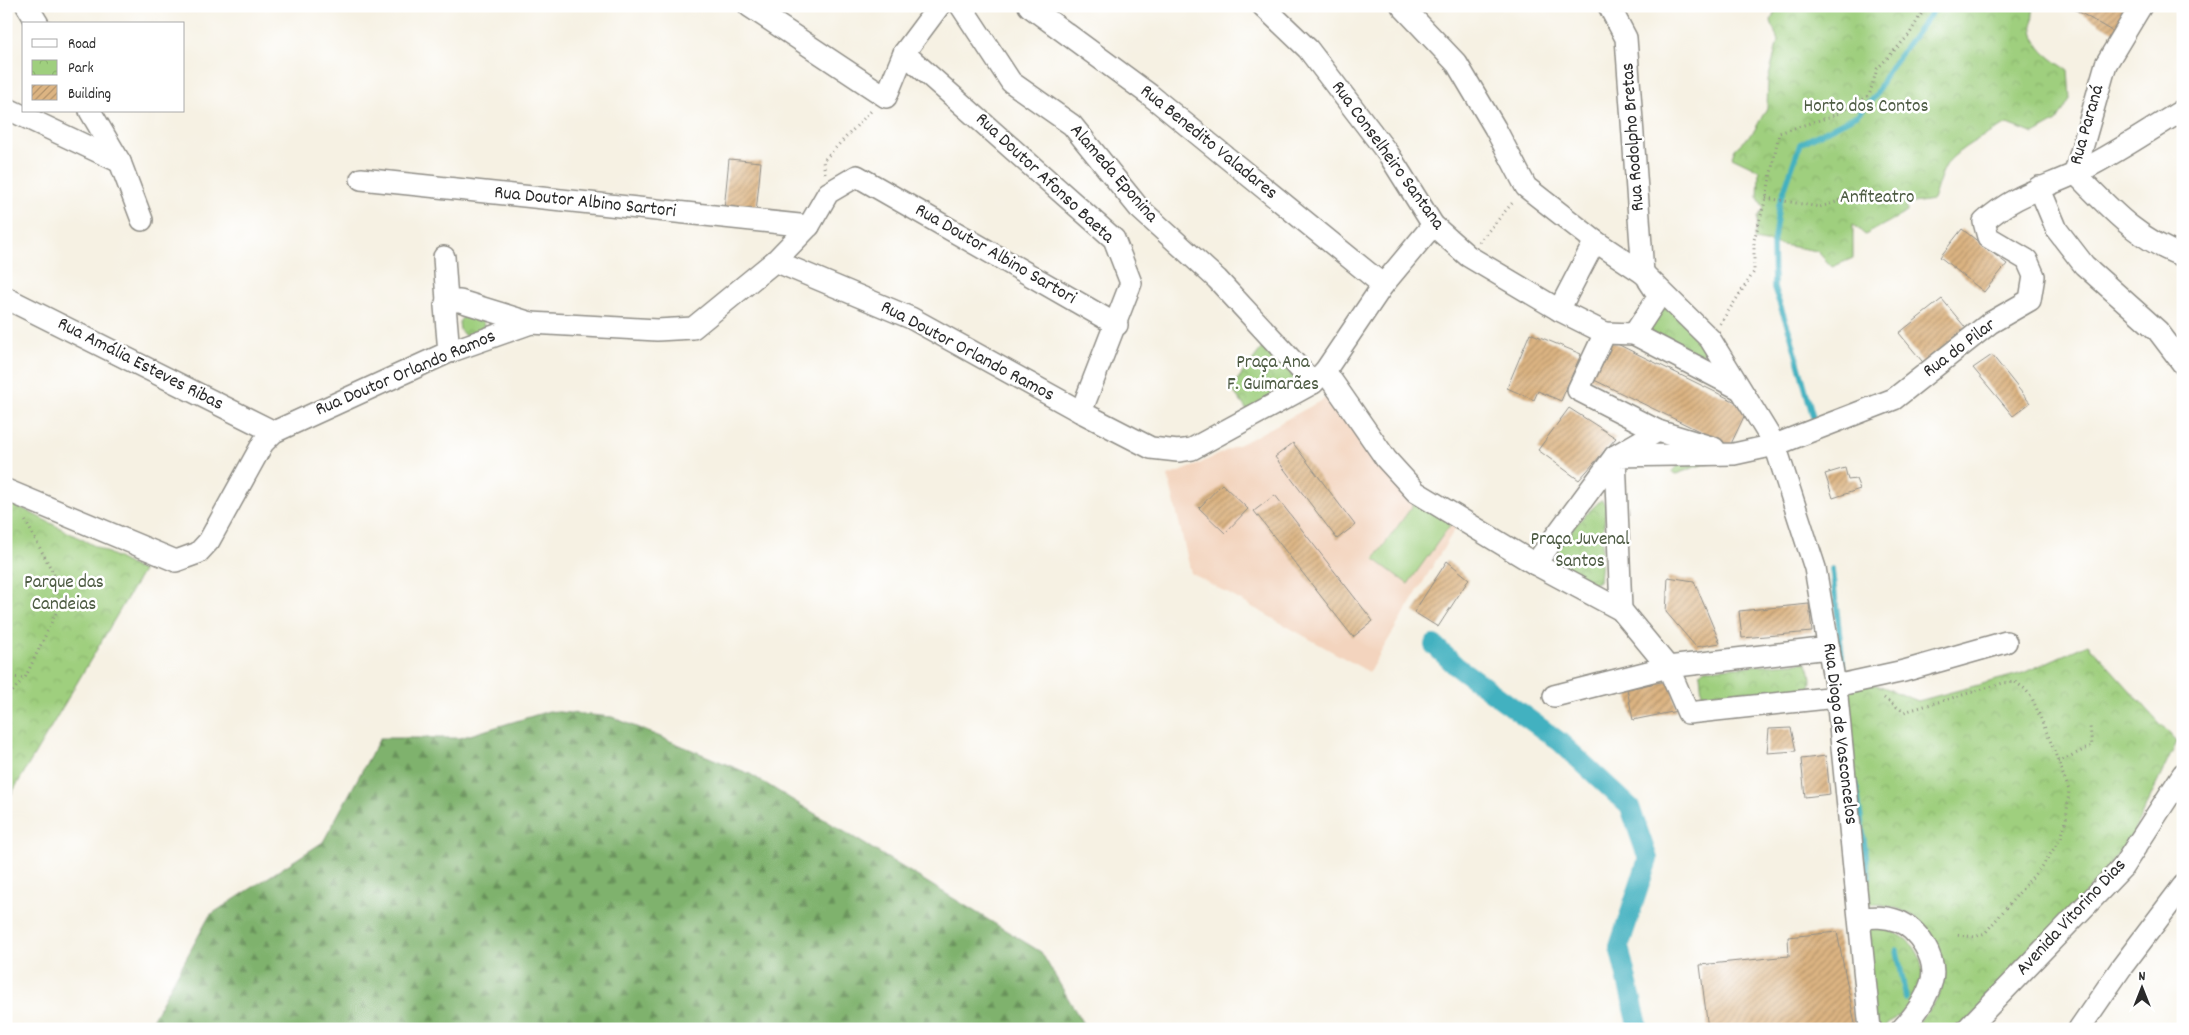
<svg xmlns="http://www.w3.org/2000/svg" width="2189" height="1035" font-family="Dekko,sans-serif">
  <defs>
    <pattern id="forest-firs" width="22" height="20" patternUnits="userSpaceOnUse" patternTransform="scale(1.25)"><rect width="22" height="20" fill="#7fb26d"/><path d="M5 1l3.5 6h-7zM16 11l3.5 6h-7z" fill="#68915a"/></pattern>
    <pattern id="park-crowns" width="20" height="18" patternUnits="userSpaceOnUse" patternTransform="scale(1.25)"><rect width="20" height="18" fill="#9fcf7e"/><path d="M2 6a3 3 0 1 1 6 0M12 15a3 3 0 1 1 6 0" fill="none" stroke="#89b26d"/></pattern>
    <pattern id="building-hatch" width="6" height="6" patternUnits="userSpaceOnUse" patternTransform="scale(1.25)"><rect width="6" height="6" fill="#dcb482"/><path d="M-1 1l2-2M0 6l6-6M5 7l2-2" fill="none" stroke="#b3936b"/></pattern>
  </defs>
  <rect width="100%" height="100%" fill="#fff"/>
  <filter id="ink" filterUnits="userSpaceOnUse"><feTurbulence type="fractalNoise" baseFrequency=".02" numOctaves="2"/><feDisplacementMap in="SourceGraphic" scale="10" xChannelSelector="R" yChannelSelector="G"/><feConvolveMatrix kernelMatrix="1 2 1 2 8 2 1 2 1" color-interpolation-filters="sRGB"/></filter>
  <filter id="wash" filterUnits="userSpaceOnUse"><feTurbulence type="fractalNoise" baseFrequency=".0096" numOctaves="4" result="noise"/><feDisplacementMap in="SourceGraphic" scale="20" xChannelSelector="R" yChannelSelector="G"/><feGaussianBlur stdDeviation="1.12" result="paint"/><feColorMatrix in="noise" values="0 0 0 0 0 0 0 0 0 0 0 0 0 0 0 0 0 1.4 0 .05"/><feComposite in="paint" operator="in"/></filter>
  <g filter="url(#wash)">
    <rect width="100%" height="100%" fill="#f6f1e3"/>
    <polygon fill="#f3d4be" points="1335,393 1346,394 1363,405 1416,483 1464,514 1369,672 1191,573 1168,476 1195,466 1254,437"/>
    <polygon fill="#9fcf7e" stroke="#657d54" points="1424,490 1458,514 1408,584 1374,559"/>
    <polygon fill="url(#forest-firs)" stroke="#556e4c" points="549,711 612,717 750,774 1041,952 1086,1029 147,1029 210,915 323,842 380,738 460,738"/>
    <g fill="url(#park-crowns)" stroke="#657d54">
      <path d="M1777 6H2034C2028 42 2040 52 2068 70L2070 99 2057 121 2034 134 2008 124C1989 133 1968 143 1953 157 1942 166 1938 186 1933 200L1906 204 1907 212 1865 235 1853 224V258L1832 267 1817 251 1754 240 1758 217 1764 208 1758 198 1759 170 1732 157 1735 149 1754 131 1767 108 1768 80 1778 41 1771 21Z"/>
      <polygon points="1673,296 1706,349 1700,357 1644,330"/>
      <polygon points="467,312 483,317 484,330 465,336 460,330 459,322"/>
      <polygon points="1269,339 1307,381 1247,410 1231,388"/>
      <polygon points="1691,453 1710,462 1676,474 1671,472"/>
      <polygon points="6,500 143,571 6,803"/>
      <polygon points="1601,500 1606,505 1599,581 1591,585 1544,554"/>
      <path d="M2088 644 2177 742 2131 837 2100 877 1960 1029H1912C1921 1019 1933 1008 1939 996 1945 983 1940 971 1937 959 1934 951 1932 941 1928 933 1917 911 1887 903 1865 904L1839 675 1883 687 1918 701 2023 673Z"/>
      <path d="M1806 662C1811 669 1813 685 1808 692L1705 697 1702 694 1700 674 1705 669Z"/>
      <path d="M1865 927C1893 926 1925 943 1922 975 1921 982 1920 991 1916 997 1908 1009 1893 1019 1882 1029H1875Z"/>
    </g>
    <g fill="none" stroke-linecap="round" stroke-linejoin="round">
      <g stroke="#43b1c0" stroke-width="5.5">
        <polyline points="1813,417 1791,336 1774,288 1773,245 1779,205 1800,144 1857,115 1875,97 1888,70 1937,6"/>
        <polyline points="1832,569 1844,673"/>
        <polyline points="1856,783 1869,877"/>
        <polyline points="1897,950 1906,998"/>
      </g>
      <polyline stroke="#43b1c0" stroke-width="20" points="1434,645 1456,666 1560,742 1630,807 1648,859 1619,947 1639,1029"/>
    </g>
    <g id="blocks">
      <g fill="url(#building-hatch)">
        <polygon points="2069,6 2125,6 2131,10 2117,34"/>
        <polygon points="729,159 761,162 756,213 724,210"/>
        <polygon points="1962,229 2007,264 1984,292 1940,257"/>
        <polygon points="1942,299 1969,332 1926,366 1899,333"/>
        <polygon points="1530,333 1581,354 1561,401 1538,391 1534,400 1507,388"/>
        <polygon points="1607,339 1748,408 1730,446 1588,377"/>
        <polygon points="1992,355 2030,403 2013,416 1973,368"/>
        <polygon points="1569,408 1616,438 1579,480 1538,450"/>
        <polygon points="1293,443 1355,525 1337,539 1275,457"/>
        <polygon points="1845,468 1848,480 1856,479 1860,489 1833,498 1825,474"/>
        <polygon points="1222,484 1248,509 1225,533 1199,508"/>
        <polygon points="1275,495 1373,621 1353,637 1254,511"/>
        <polygon points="1447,561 1469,579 1438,627 1414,612"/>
        <polygon points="1668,577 1694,581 1720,643 1696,647 1666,612"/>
        <polygon points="1809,604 1812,632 1742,638 1739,611"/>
        <polygon points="1671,680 1677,711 1633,720 1627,689"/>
        <polygon points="1791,728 1796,751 1767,753 1769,729"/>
        <polygon points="1826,756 1830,794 1805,797 1801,759"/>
        <polygon points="1837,932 1856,1029 1708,1029 1700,965 1789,956 1788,937"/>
      </g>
    </g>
  </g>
  <g filter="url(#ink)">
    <use href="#blocks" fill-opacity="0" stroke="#908e87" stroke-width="1"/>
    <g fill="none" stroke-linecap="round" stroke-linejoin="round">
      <g stroke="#908e87" stroke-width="24">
        <g id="minor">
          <polyline points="27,6 38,24"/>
          <polyline points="749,6 886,97 904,53 939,6"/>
          <polyline points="961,6 1011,82 1072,125 1139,208 1217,279 1313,383"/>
          <polyline points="1029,6 1150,95 1383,285"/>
          <polyline points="1263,6 1308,49 1389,155 1433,225 1468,256 1559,310 1605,333"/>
          <polyline points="1402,6 1457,64 1495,128 1526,187 1595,241 1643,273 1710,339 1775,445 1815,568 1837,697 1870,1029"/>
          <polyline points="1609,6 1626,38 1643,273"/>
          <polyline points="904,53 1114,239 1131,283 1081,412"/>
          <polyline points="6,108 120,162"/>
          <polyline points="90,111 120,162 142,220"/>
          <polyline points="2075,173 2106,64 2141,6"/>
          <path d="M2075 173C2109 207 2136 239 2183 256"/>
          <polyline points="361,179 809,226"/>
          <polyline points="2039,187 2057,230 2084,265 2158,331 2183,364"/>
          <polyline points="444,257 447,301"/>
          <polyline points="775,261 911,318 1081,412 1151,448 1178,451 1192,449 1313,383 1325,371 1383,285 1433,225"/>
          <polyline points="1649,281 1659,296 1634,334 1605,333 1578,390 1658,431 1714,448"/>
          <polyline points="6,298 274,432"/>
          <polyline points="1559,310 1595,241"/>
          <polyline points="1634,334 1738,388"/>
          <polyline points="449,352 445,306 447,301 460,301 531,323"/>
          <polyline points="1325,371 1386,459 1416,492 1535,564 1621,610 1668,667 1554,696"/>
          <polyline points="6,490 176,561 198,553 209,541 263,443 274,432 449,352 531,323 657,330 693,328 775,261 809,226 828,193 857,176 1117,325"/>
          <polyline points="1535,564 1615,456 1658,431"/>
          <path d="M1621 610 1615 456 1734 454 1775 445 1894 399 1990 323 2030 300 2034 276 2027 260 1988 237 1984 222C2012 196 2041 189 2074 174 2111 157 2148 131 2183 110"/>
          <polyline points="1829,648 1668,667 1688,713 1837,697"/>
          <polyline points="1835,686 1904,671 2006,642"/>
          <path d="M1860 918C1873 917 1885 916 1898 921 1918 929 1937 958 1932 980 1927 999 1915 1015 1902 1029"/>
          <polyline points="1967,1029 2122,868 2183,774"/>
          <polyline points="2079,1029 2121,968 2183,886"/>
        </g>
      </g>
      <g stroke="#908e87" stroke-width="3" stroke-dasharray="1 4" stroke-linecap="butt">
        <polyline points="825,173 823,161 873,109"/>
        <polyline points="1766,198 1820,207 1846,199"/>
        <polyline points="1479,242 1514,201"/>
        <polyline points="1720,324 1754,272 1754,240 1766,198 1779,133 1835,115 1869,96 1877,69 1909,35 1926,6"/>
        <polyline points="6,677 25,678 56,613 57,580 25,520"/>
        <polyline points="1884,698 1904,712 2003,683 2015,682 2025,689 2032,698 2050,740 2069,790 2066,821 2061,838 2045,862 1985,933 1975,937 1956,935"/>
        <polyline points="6,699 24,678"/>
        <polyline points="2058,762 2092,746 2090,726"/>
      </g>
      <use href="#minor" stroke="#fff" stroke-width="21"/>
    </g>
  </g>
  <g text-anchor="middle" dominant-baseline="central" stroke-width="5" stroke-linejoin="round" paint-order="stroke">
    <g font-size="19" fill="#4e5c44" stroke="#fff">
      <text x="1866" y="107">Horto dos Contos</text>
      <text x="1877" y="198">Anfiteatro</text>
      <text x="1273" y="363">Praça Ana<tspan x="1273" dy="22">F. Guimarães</tspan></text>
      <text x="1580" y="540">Praça Juvenal<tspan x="1580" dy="22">Santos</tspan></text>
      <text x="64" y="583">Parque das<tspan x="64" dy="22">Candeias</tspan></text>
    </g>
    <g font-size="19" fill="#2b2b2b" stroke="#fff">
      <text transform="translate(2088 125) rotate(-74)">Rua Paraná</text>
      <text transform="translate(1634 137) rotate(-94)">Rua Rodolpho Bretas</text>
      <text transform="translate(1208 143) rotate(39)">Rua Benedito Valadares</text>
      <text transform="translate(1387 156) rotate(54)">Rua Conselheiro Santana</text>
      <text transform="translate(1113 174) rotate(49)">Alameda Eponina</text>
      <text transform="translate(1044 179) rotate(43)">Rua Doutor Afonso Baeta</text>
      <text transform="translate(585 203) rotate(6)">Rua Doutor Albino Sartori</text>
      <text transform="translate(995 255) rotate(30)">Rua Doutor Albino Sartori</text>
      <text transform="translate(1960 349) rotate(-37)">Rua do Pilar</text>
      <text transform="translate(967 352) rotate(28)">Rua Doutor Orlando Ramos</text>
      <text transform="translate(140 365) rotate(27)">Rua Amália Esteves Ribas</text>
      <text transform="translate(406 374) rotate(-23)">Rua Doutor Orlando Ramos</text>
      <text transform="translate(1839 734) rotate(83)">Rua Diogo de Vasconcelos</text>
      <text transform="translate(2072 918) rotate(-47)">Avenida Vitorino Dias</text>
    </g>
  </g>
  <rect width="2189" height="1035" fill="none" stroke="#fff" stroke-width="25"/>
  <rect x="22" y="22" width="162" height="90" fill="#ffffff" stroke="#aaaaaa"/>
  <rect x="32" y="39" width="25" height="8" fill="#ffffff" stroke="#aaaaaa"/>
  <text x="68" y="48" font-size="15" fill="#2b2b2b">Road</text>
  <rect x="32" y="60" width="25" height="15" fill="url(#park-crowns)" stroke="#aaaaaa"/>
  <text x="68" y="72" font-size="15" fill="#2b2b2b">Park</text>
  <rect x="32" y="85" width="25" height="15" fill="url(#building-hatch)" stroke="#aaaaaa"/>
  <text x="68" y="98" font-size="15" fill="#2b2b2b">Building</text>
  <g transform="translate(2142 988)" stroke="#ffffff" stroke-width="4" paint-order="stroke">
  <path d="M0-4L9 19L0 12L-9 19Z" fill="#2b2b2b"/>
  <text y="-8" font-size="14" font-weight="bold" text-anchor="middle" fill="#2b2b2b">N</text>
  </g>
</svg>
